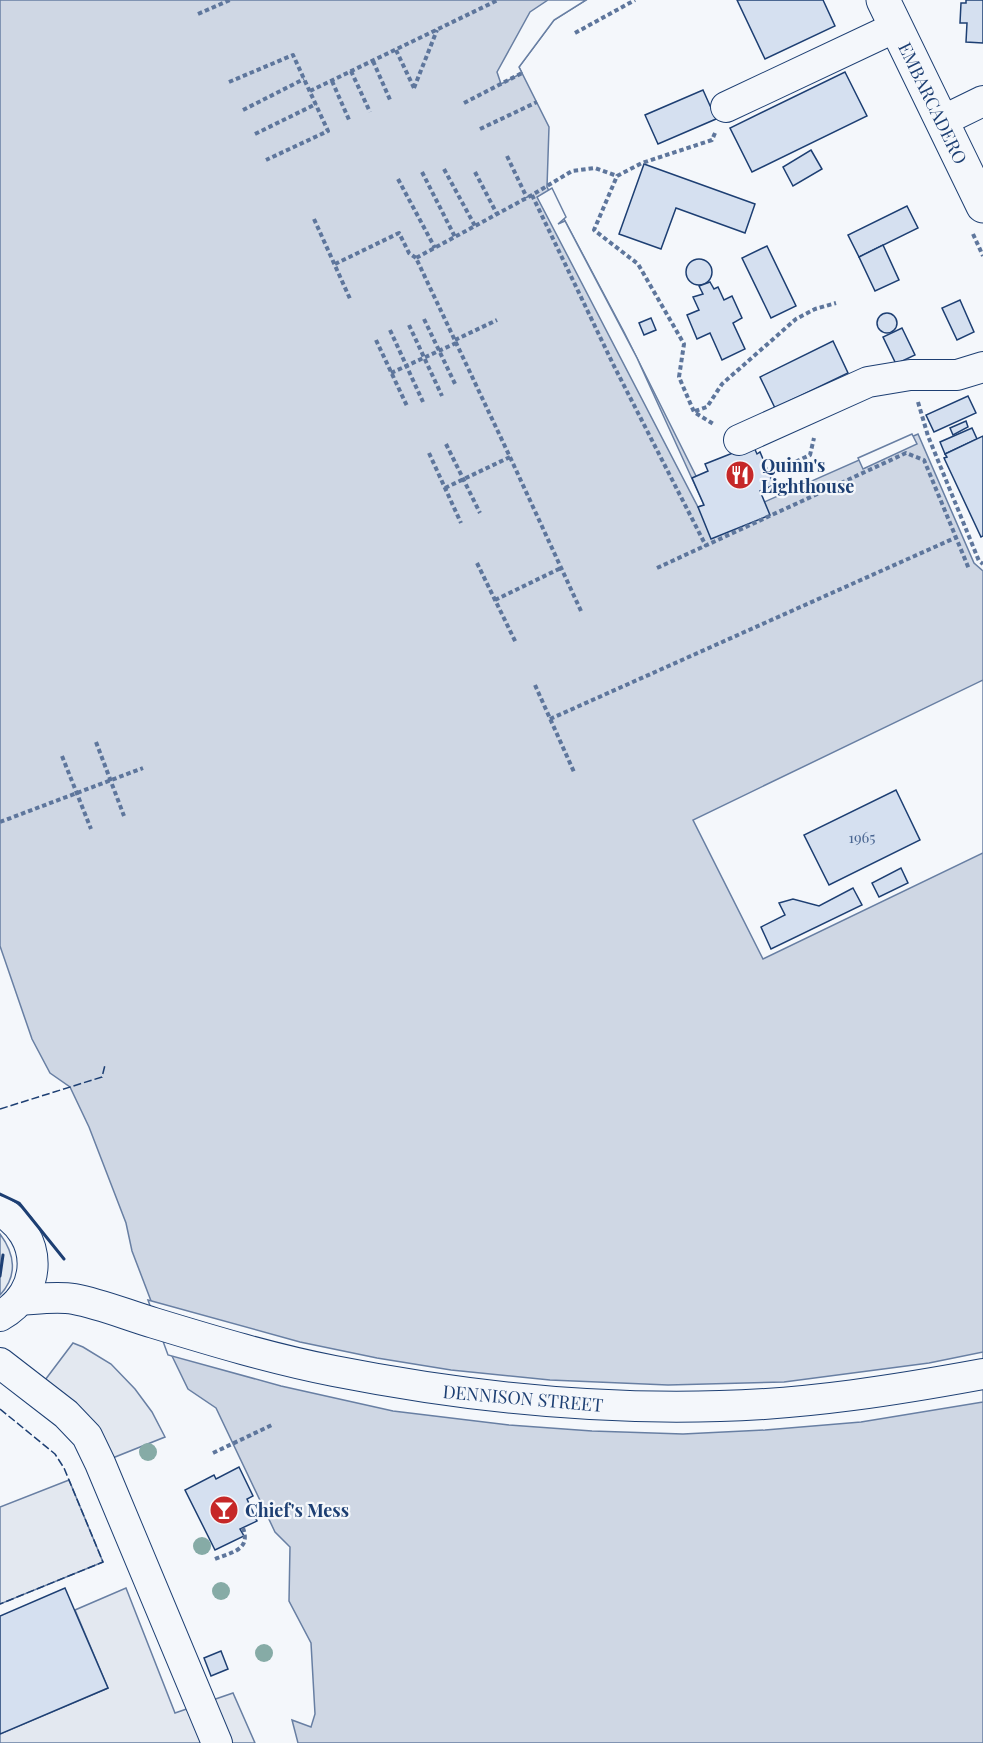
<svg xmlns="http://www.w3.org/2000/svg" width="983" height="1743" font-family="'Playfair Display',serif">
  <rect width="100%" height="100%" fill="#f4f7fb"/>
  <path fill="#e3e9f0" stroke="#687fa3" stroke-width="1.5" d="M0 1234C15 1254 18 1276 0 1295Z"/>
  <g fill="#e3e8f0" stroke="#687fa3" stroke-width="1.5">
    <polygon points="73,1343 83,1347 111,1364 135,1389 152,1412 165,1437 100,1463 36,1392"/>
    <polygon points="69,1480 103,1562 0,1604 0,1507"/>
    <polygon points="126,1588 175,1713 233,1693 255,1743 0,1743 0,1734 108,1688 75,1610"/>
  </g>
  <polygon fill="#cfd7e4" stroke="#687fa3" stroke-width="1.5" points="0,0 586,0 554,20 519,67 549,127 547,187 624,332 719,522 918,434 974,563 983,571 983,1743 298,1743 292,1720 311,1727 315,1714 311,1643 289,1601 290,1547 275,1532 216,1408 188,1389 172,1356 132,1251 126,1223 89,1127 70,1087 50,1073 32,1039 0,946"/>
  <g fill="#f4f7fb" stroke="#687fa3" stroke-width="1.5">
    <polygon points="548,0 586,0 554,20 519,67 522,73 501,84 497,72 530,12"/>
    <polygon points="552,188 566,217 558,224 565,221 637,358 704,505 698,507 537,197"/>
    <polygon points="912,434 917,444 863,469 858,458"/>
    <polygon points="983,680 983,853 763,959 693,820"/>
    <polygon points="148,1300 300,1342 377,1358 451,1370 550,1380 668,1385 784,1382 929,1363 983,1352 983,1402 861,1422 765,1430 683,1434 592,1431 509,1425 393,1411 281,1386 168,1355"/>
  </g>
  <g fill="#d5e0f0" stroke="#1d3f73" stroke-width="1.5">
    <polygon points="737,0 823,0 835,26 765,59"/>
    <polygon points="966,0 983,0 983,43 966,42 967,23 960,23 961,3 966,3"/>
    <polygon points="845,72 867,116 752,172 730,128"/>
    <polygon points="703,90 716,119 658,144 645,115"/>
    <polygon points="811,150 822,169 793,186 783,167"/>
    <polygon points="644,164 755,204 745,233 676,208 661,249 619,234"/>
    <polygon points="907,206 918,228 859,257 848,235"/>
    <polygon points="883,245 899,280 875,291 859,257"/>
    <polygon points="767,246 796,306 771,318 742,258"/>
    <circle cx="699" cy="272" r="13"/>
    <polygon points="710,282 714,289 718,287 724,300 732,296 742,318 733,323 745,349 722,360 710,333 697,339 687,315 699,310 693,297 703,294 699,286"/>
    <polygon points="960,300 974,332 957,340 942,308"/>
    <circle cx="887" cy="323" r="10"/>
    <polygon points="651,318 656,330 644,335 639,323"/>
    <polygon points="902,328 915,355 896,364 883,337"/>
    <polygon points="833,341 848,373 775,408 760,377"/>
    <polygon points="968,396 976,413 934,432 926,415"/>
    <polygon points="966,421 968,427 953,435 950,428"/>
    <polygon points="972,428 977,439 945,454 940,442"/>
    <polygon points="983,436 983,536 981,537 944,458 947,457 945,454"/>
    <polygon points="753,445 757,454 760,452 774,485 760,491 770,515 711,539 698,507 704,505 692,478 708,471 705,464"/>
    <polygon points="896,790 920,840 829,885 804,835"/>
    <polygon points="901,868 908,883 879,897 872,883"/>
    <polygon points="853,888 862,905 771,949 761,927 785,915 779,903 793,899 819,906"/>
    <polygon points="239,1467 253,1496 247,1499 257,1521 240,1529 244,1536 215,1550 185,1490 214,1475 216,1479"/>
    <polygon points="65,1588 108,1688 0,1734 0,1616"/>
    <polygon points="221,1651 228,1669 211,1676 204,1658"/>
  </g>
  <g fill="none" stroke-linecap="round" stroke-linejoin="round">
    <g stroke="#1d3f73" stroke-width="32">
      <g id="minor">
        <polyline points="726,107 896,27"/>
        <polyline points="942,121 983,101"/>
        <polyline points="739,440 868,382 910,375 957,375 983,367"/>
        <path d="M0 1211C43 1235 44 1292 0 1316"/>
        <path d="M20 1300C37 1299 57 1296 74 1299 101 1304 127 1315 154 1323 213 1341 273 1359 334 1371 461 1396 590 1410 720 1406 808 1404 896 1390 983 1374"/>
        <polyline points="0,1363 66,1414 87,1436 100,1463 217,1743"/>
      </g>
    </g>
    <g stroke="#1d3f73" stroke-width="35">
      <polyline id="major" points="883,0 983,206"/>
    </g>
    <g stroke="#5e769c" stroke-width="4" stroke-dasharray="4.5 3" stroke-linecap="butt">
      <polyline points="198,14 230,0"/>
      <polyline points="575,33 635,0"/>
      <polyline points="396,50 414,88"/>
      <polyline points="373,61 391,102"/>
      <polyline points="351,71 370,112"/>
      <polyline points="332,81 350,122"/>
      <polyline points="229,82 293,55 328,131 266,160"/>
      <polyline points="414,88 437,30"/>
      <polyline points="310,91 498,0"/>
      <polyline points="464,103 522,73"/>
      <polyline points="243,110 304,79"/>
      <polyline points="480,129 537,102"/>
      <polyline points="715,133 712,140 642,163 617,176 594,230 638,264 684,344 679,377 694,412 715,425"/>
      <polyline points="255,134 316,104"/>
      <polyline points="507,156 527,198"/>
      <polyline points="444,169 475,226"/>
      <polyline points="422,172 455,237"/>
      <polyline points="475,172 497,214"/>
      <polyline points="398,179 435,248"/>
      <polyline points="532,195 614,366 706,546"/>
      <polyline points="314,219 351,301"/>
      <polyline points="973,234 983,256"/>
      <polyline points="335,264 399,233 409,253 416,258"/>
      <polyline points="424,319 456,386"/>
      <polyline points="409,325 442,396"/>
      <polyline points="390,330 423,402"/>
      <polyline points="376,340 407,406"/>
      <polyline points="455,340 497,320"/>
      <polyline points="391,373 456,343"/>
      <polyline points="918,402 928,436 979,561 983,564"/>
      <polyline points="695,411 707,407 722,384 796,319 815,309 836,303"/>
      <polyline points="446,444 480,513"/>
      <polyline points="429,453 461,523"/>
      <polyline points="789,465 810,455 814,438"/>
      <polyline points="445,488 510,457"/>
      <polyline points="477,563 516,643"/>
      <polyline points="657,568 906,453 924,460 969,569"/>
      <polyline points="495,600 561,568"/>
      <polyline points="581,611 510,457 416,258 532,195 572,171 595,168 617,176"/>
      <polyline points="535,685 574,772"/>
      <polyline points="550,719 957,537"/>
      <polyline points="96,742 124,816"/>
      <polyline points="62,756 91,829"/>
      <polyline points="0,822 143,768"/>
      <polyline points="213,1453 274,1424"/>
      <path d="M215 1559C232 1552 251 1550 243 1528"/>
    </g>
    <use href="#minor" stroke="#f4f7fb" stroke-width="30"/>
    <use href="#major" stroke="#f4f7fb" stroke-width="33"/>
    <g stroke="#1d3f73" stroke-width="1.5" stroke-dasharray="8 3" stroke-linecap="butt">
      <polyline points="0,1109 102,1077 105,1065"/>
      <polyline points="0,1409 55,1454 64,1468 103,1562 0,1604"/>
    </g>
    <g stroke="#1d3f73" stroke-width="3">
      <polyline points="0,1194 19,1203 64,1259"/>
      <polyline points="0,1276 3,1255"/>
    </g>
  </g>
  <g fill="#86aba6">
    <circle cx="148" cy="1452" r="9"/>
    <circle cx="202" cy="1546" r="9"/>
    <circle cx="221" cy="1591" r="9"/>
    <circle cx="264" cy="1653" r="9"/>
  </g>
  <defs>
    <g id="restaurant-disc" transform="scale(1.5)"><circle r="9.5" fill="#c62828" stroke="#f4f7fb"/><path d="M-5-6h1v4h1v-4h1v4h1v-4h1v5L-1.5 .5V6h-2V.5L-5-1ZM5-6V6H3V1.5H1.5Q1.5-4 5-6Z" fill="#fff"/></g>
    <g id="bar-disc" transform="scale(1.5)"><circle r="9.5" fill="#c62828" stroke="#f4f7fb"/><path d="M-6-5H6L.8 .8V4.5H3.5V6h-7V4.5H-.8V.8Z" fill="#fff"/></g>
  </defs>
  <g fill-rule="evenodd">
    <use href="#restaurant-disc" x="740" y="475"/>
    <use href="#bar-disc" x="224" y="1510"/>
  </g>
  <g text-anchor="middle" dominant-baseline="central" stroke-width="4.5" stroke-linejoin="round" paint-order="stroke">
    <g font-size="15" fill="#4b6792">
      <text x="862" y="837">1965</text>
    </g>
    <g font-size="18" fill="#1d3f73" stroke="#f4f7fb">
      <text transform="translate(933 103) rotate(64)">EMBARCADERO</text>
      <text transform="translate(523 1398) rotate(5)">DENNISON STREET</text>
    </g>
    <g font-size="18" font-weight="bold" fill="#1d3f73" stroke="#f4f7fb" text-anchor="start">
      <text x="761" y="465">Quinn's<tspan x="761" dy="21">Lighthouse</tspan></text>
      <text x="245" y="1510">Chief's Mess</text>
    </g>
  </g>
</svg>
